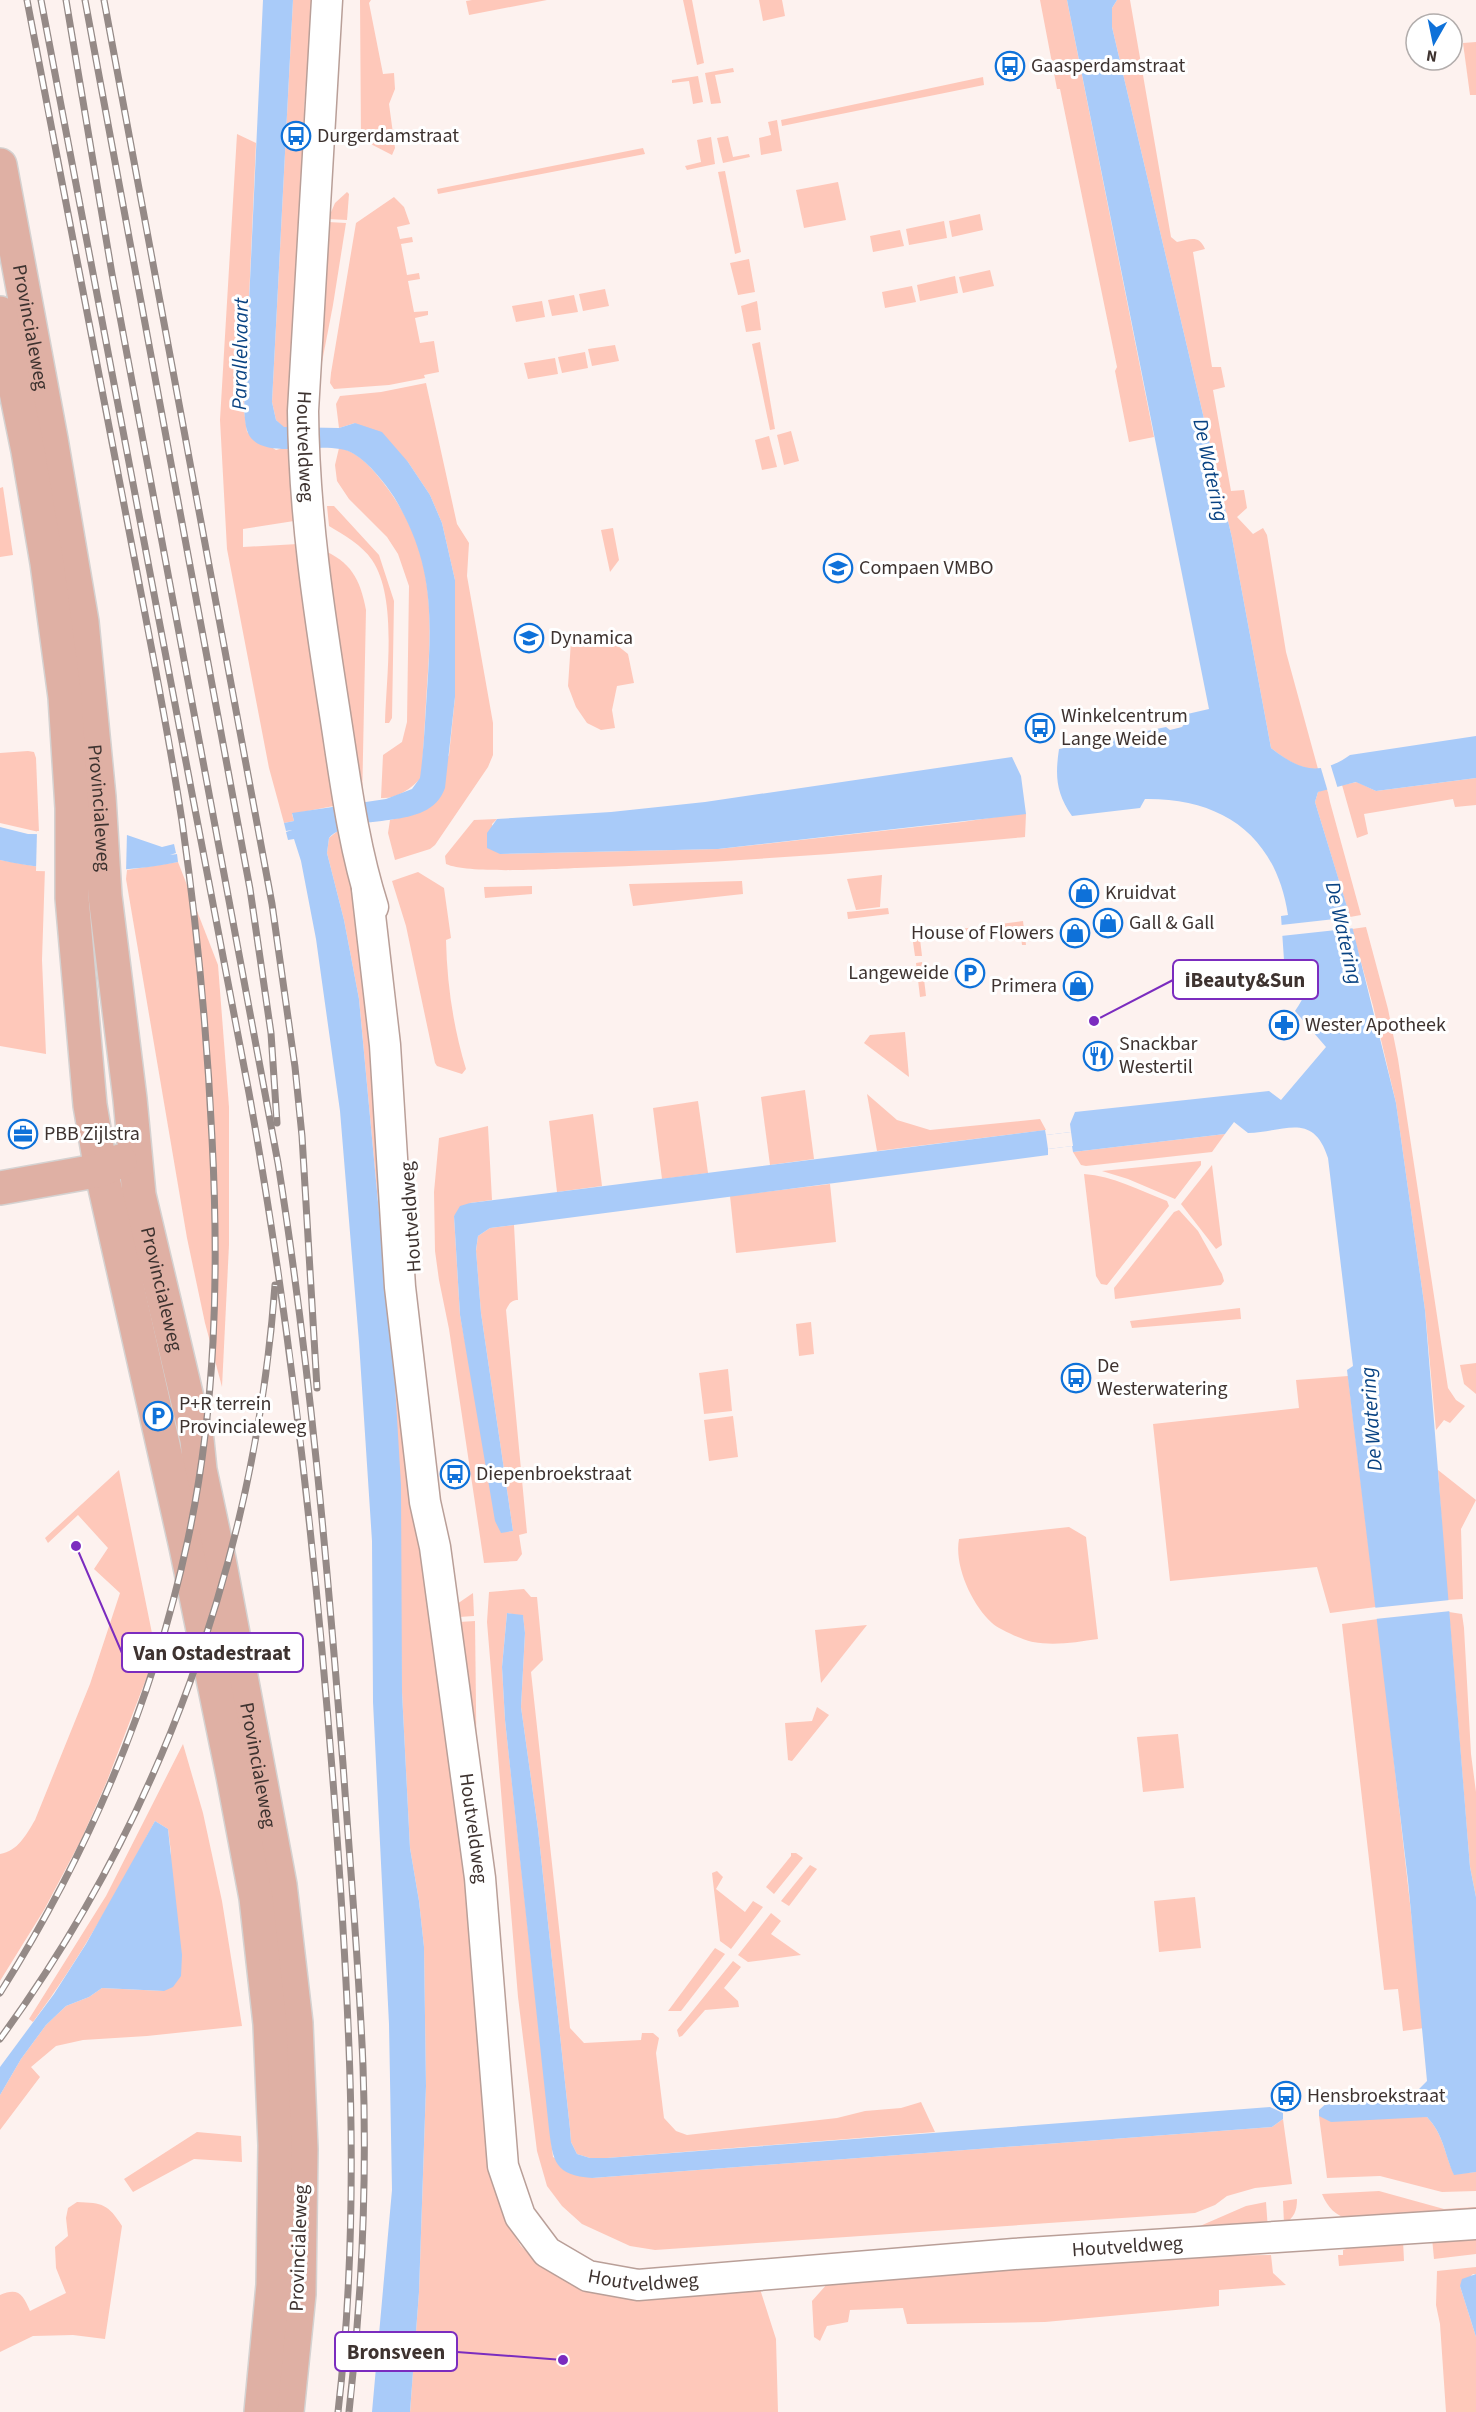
<svg xmlns="http://www.w3.org/2000/svg" width="1476" height="2412" font-family="'Source Sans 3',sans-serif">
  <rect width="100%" height="100%" fill="#fdf2ef"/>
  <g fill="#fec8ba">
    <polygon points="293,0 313,0 305,95 288,427 283,427 276,420 272,402"/>
    <polygon points="360,0 371,0 369,3 383,74 394,73 395,89 389,104 395,148 392,155 361,139"/>
    <polygon points="472,0 547,0 469,15 466,1"/>
    <polygon points="683,0 692,0 704,63 697,65"/>
    <polygon points="759,0 782,0 785,16 763,21"/>
    <polygon points="1040,0 1067,0 1154,437 1129,442 1115,371 1117,367 1060,89 1057,89"/>
    <path d="M1117 0H1130L1171 237 1177 242C1191 239 1199 235 1205 249L1193 252 1212 367H1221L1225 387 1213 390 1231 491 1244 490 1247 508 1237 517 1253 534 1263 528 1267 535 1286 652 1318 769C1300 770 1285 759 1271 748L1232 538 1112 27V8Z"/>
    <polygon points="1476,42 1476,95 1470,95 1463,43"/>
    <polygon points="733,68 734,72 715,75 721,103 711,104 705,73"/>
    <polygon points="698,76 703,102 693,104 689,81 672,83 672,80"/>
    <polygon points="983,77 984,85 782,126 781,120"/>
    <polygon points="777,120 782,151 761,155 759,138 771,135 768,122"/>
    <polygon points="237,134 256,143 244,410 247,432 276,450 287,447 291,462 294,521 243,529 243,547 298,544 339,805 292,814 294,821 284,823 269,768 227,549 220,420"/>
    <polygon points="728,136 733,157 749,154 750,157 723,163 717,138"/>
    <polygon points="711,137 715,164 687,170 685,166 701,162 697,140"/>
    <polygon points="643,148 645,154 438,194 437,189"/>
    <polygon points="725,171 741,252 735,254 718,172"/>
    <polygon points="838,182 846,220 804,228 796,190"/>
    <polygon points="347,192 349,194 347,220 328,219 335,203"/>
    <polygon points="394,197 404,207 410,224 397,227 400,239 412,237 413,242 401,244 407,275 419,273 420,279 408,281 414,312 428,311 428,315 415,318 420,343 434,341 439,372 424,375 425,378 389,385 334,389 330,383 331,373 356,223"/>
    <polygon points="980,214 983,230 952,237 949,221"/>
    <polygon points="944,221 947,238 909,245 906,229"/>
    <polygon points="328,222 346,223 333,305 317,388"/>
    <polygon points="900,230 904,246 873,252 870,236"/>
    <polygon points="749,259 755,292 738,295 730,263"/>
    <polygon points="990,270 994,286 963,293 959,277"/>
    <polygon points="955,276 958,293 920,301 917,285"/>
    <polygon points="912,286 916,302 885,308 882,292"/>
    <polygon points="605,289 609,306 583,311 579,294"/>
    <polygon points="574,295 578,312 552,316 548,300"/>
    <polygon points="542,301 545,317 516,322 512,306"/>
    <polygon points="757,301 761,330 746,332 741,306"/>
    <polygon points="760,342 775,429 770,430 752,344"/>
    <polygon points="615,345 619,361 592,366 588,349"/>
    <polygon points="585,352 588,368 562,373 558,357"/>
    <polygon points="555,358 558,374 528,379 524,363"/>
    <polygon points="426,383 457,524 469,543 467,576 493,723 493,755 488,767 435,845 430,849 395,860 388,833 390,820 415,814 449,755 455,697 455,580 442,523 430,495 408,462 355,423 339,428 336,404 340,396 381,392"/>
    <polygon points="791,431 799,461 784,465 777,435"/>
    <polygon points="769,436 777,467 762,470 755,440"/>
    <path d="M339 448C356 450 372 468 382 481 433 546 433 607 427 686 425 717 424 747 421 778 411 789 396 799 381 798L383 755 402 742 407 722 409 586 398 554 387 537 349 499 337 481 335 465Z"/>
    <polygon points="3,487 13,555 0,557 0,488"/>
    <path d="M327 506H334L379 555 394 601 392 718 389 723H385C386 678 398 598 372 560 362 545 344 535 329 526Z"/>
    <polygon points="613,528 619,560 610,572 601,530"/>
    <path d="M320 549C351 561 360 579 366 610L362 803Z"/>
    <polygon points="608,638 628,654 634,683 617,686 612,710 615,728 601,730 587,723 576,707 568,686 571,641"/>
    <polygon points="28,751 34,752 36,758 39,832 0,823 0,753"/>
    <polygon points="1476,778 1476,805 1455,807 1453,799 1364,814 1368,834 1357,838 1342,785 1357,782 1376,791"/>
    <polygon points="1327,788 1330,802 1361,915 1350,917 1315,802 1318,792"/>
    <path d="M1016 814H1026L1025 837C876 851 727 863 577 868 550 869 468 874 446 864L445 856 474 820 497 819 492 824 500 854 718 849 962 822Z"/>
    <polygon points="340,829 355,884 508,2225 521,2246 545,2269 578,2286 760,2289 776,2339 778,2412 410,2412 419,2292 426,2086 424,1947 419,1901 410,1848 402,1692 395,1384 359,999 344,920 327,853 329,838"/>
    <polygon points="0,860 45,868 42,960 46,1054 0,1046"/>
    <polygon points="178,862 218,965 229,1107 229,1245 222,1387 205,1323 187,1238 126,879 127,870"/>
    <path d="M418 872 444 888 451 938 446 940C447 984 453 1026 466 1069L462 1074 437 1066 435 1063 406 926 392 881Z"/>
    <polygon points="882,875 880,907 856,910 847,879"/>
    <polygon points="742,881 743,894 633,906 629,884"/>
    <polygon points="532,886 532,894 485,898 484,887"/>
    <polygon points="888,908 889,914 848,919 847,912"/>
    <polygon points="1023,921 1026,945 1022,945 1020,928 920,939 922,956 915,956 912,935"/>
    <polygon points="1366,927 1388,1009 1398,1059 1448,1388 1456,1400 1465,1406 1450,1423 1444,1420 1436,1430 1425,1310 1396,1103 1373,1006 1352,929"/>
    <polygon points="922,962 926,996 920,997 916,963"/>
    <polygon points="905,1032 909,1077 864,1043 870,1035"/>
    <polygon points="805,1090 814,1159 770,1165 761,1097"/>
    <polygon points="867,1094 897,1120 930,1130 1040,1119 1046,1130 877,1151"/>
    <polygon points="698,1101 708,1173 662,1179 653,1108"/>
    <polygon points="593,1114 602,1186 557,1192 549,1121"/>
    <path d="M488 1126 492 1200 470 1203 454 1216 460 1315 501 1532 513 1531 481 1313 476 1251 478 1236 490 1228 514 1225 518 1300C511 1300 509 1304 506 1310L527 1533 519 1535 522 1554 517 1561 484 1563 449 1329 439 1280 435 1251 434 1192 439 1138Z"/>
    <polygon points="1225,1134 1212,1152 1086,1166 1081,1165 1073,1152"/>
    <polygon points="1201,1161 1201,1165 1175,1199 1128,1179 1102,1171"/>
    <polygon points="1212,1165 1222,1245 1216,1249 1181,1204"/>
    <path d="M1084 1174C1113 1176 1139 1190 1167 1201L1169 1206 1107 1285 1101 1284 1096 1276Z"/>
    <polygon points="830,1184 836,1242 736,1253 730,1196"/>
    <polygon points="1179,1210 1198,1231 1222,1274 1224,1281 1221,1285 1115,1299 1114,1288 1174,1212"/>
    <polygon points="1240,1308 1241,1319 1132,1328 1130,1321"/>
    <polygon points="811,1322 814,1354 799,1356 796,1324"/>
    <polygon points="1476,1363 1476,1394 1464,1384 1460,1365"/>
    <polygon points="728,1369 732,1411 704,1414 699,1373"/>
    <polygon points="1348,1376 1376,1607 1330,1613 1317,1567 1170,1581 1153,1424 1299,1408 1296,1380"/>
    <polygon points="733,1416 738,1457 709,1461 704,1420"/>
    <path d="M119 1470 156 1653 107 1781 81 1840 44 1910 0 1981V1854C18 1851 26 1835 35 1820L90 1684 120 1593 94 1569 108 1548 78 1515 48 1543 45 1538Z"/>
    <polygon points="1438,1470 1476,1500 1461,1529 1463,1599 1447,1600"/>
    <path d="M1069 1527 1086 1537 1098 1639C1077 1642 1055 1646 1033 1642 1025 1641 998 1629 992 1623 972 1605 954 1566 959 1539Z"/>
    <polygon points="524,1589 531,1597 537,1597 543,1660 531,1672 570,2028 584,2043 641,2040 642,2033 653,2033 659,2038 656,2053 664,2118 676,2131 687,2135 837,2118 865,2111 901,2108 921,2102 935,2132 607,2158 590,2158 577,2154 571,2142 570,2129 538,1829 521,1707 525,1633 523,1616 507,1613 502,1667 505,1720 553,2157 592,2178 1272,2127 1283,2119 1292,2184 1255,2188 1227,2196 1215,2205 1195,2213 655,2250 630,2246 582,2224 562,2206 547,2186 537,2151 518,1997 487,1622 489,1592"/>
    <polygon points="473,1593 474,1616 459,1617 457,1604"/>
    <polygon points="1449,1612 1462,1614 1464,1628 1471,1754 1476,1792 1476,1897 1470,1867"/>
    <polygon points="1378,1619 1424,2028 1403,2031 1398,1989 1384,1990 1342,1624"/>
    <polygon points="475,1621 477,1793 459,1622"/>
    <polygon points="867,1625 821,1683 815,1630"/>
    <polygon points="817,1707 829,1715 792,1761 788,1760 785,1723 812,1721"/>
    <polygon points="1178,1734 1184,1788 1143,1792 1137,1737"/>
    <path d="M183 1744 203 1813 222 1901 242 2026 147 2036 83 2040 56 2046 31 2067 40 2077 0 2130V2095L21 2059 46 2025 66 2006 89 1997 102 1988 164 1991 171 1852 168 1829 155 1821C118 1890 80 1959 33 2022L29 2019 106 1896Z"/>
    <polygon points="791,1853 796,1853 803,1858 774,1894 766,1887 791,1856"/>
    <polygon points="810,1865 817,1869 789,1906 781,1901"/>
    <polygon points="717,1871 723,1877 716,1889 745,1912 753,1901 763,1907 731,1949 720,1941 712,1873"/>
    <polygon points="1195,1897 1201,1948 1159,1952 1154,1901"/>
    <polygon points="771,1913 781,1921 771,1934 801,1955 748,1962 738,1955"/>
    <polygon points="715,1948 725,1954 681,2011 668,2011"/>
    <polygon points="733,1961 741,1967 724,1988 738,2001 739,2007 705,2010 682,2036 679,2037 677,2030"/>
    <path d="M1319 2116 1427 2117C1444 2135 1444 2153 1454 2174L1476 2172V2191L1442 2192 1380 2176 1327 2178Z"/>
    <polygon points="197,2132 241,2136 242,2162 194,2159 133,2192 124,2179"/>
    <path d="M1379 2191 1444 2209 1476 2207V2213L1350 2220C1335 2215 1328 2208 1322 2194Z"/>
    <path d="M1297 2199C1297 2211 1294 2218 1284 2224L1283 2201Z"/>
    <path d="M77 2202C103 2203 108 2204 122 2226L105 2339 73 2335 33 2336 0 2352V2295C19 2287 23 2295 30 2311L66 2293 56 2268 55 2247 68 2236 66 2218 68 2208Z"/>
    <polygon points="1266,2202 1268,2230 779,2259 1200,2226 1246,2206"/>
    <polygon points="1432,2238 1476,2238 1476,2254 1434,2259"/>
    <polygon points="1403,2240 1404,2261 1339,2266 1338,2255 1343,2255 1343,2250 1346,2249 1346,2244"/>
    <polygon points="1271,2255 1273,2273 1286,2285 1219,2290 1219,2306 1045,2322 912,2324 907,2324 903,2308 850,2310 848,2322 827,2326 820,2341 814,2337 812,2301 828,2283 1186,2256"/>
    <polygon points="1476,2267 1476,2274 1473,2274 1460,2286 1476,2337 1476,2412 1446,2412 1440,2324 1436,2305 1437,2271"/>
  </g>
  <g fill="#a9cbf9">
    <path d="M263 0H293L272 402 276 420 284 427 339 428 355 423 382 432 408 462 430 495 442 523 455 580V697L445 788C429 834 355 810 329 838L327 853 344 920 359 999 395 1384 401 1485 402 1692 410 1848 419 1901 424 1947 426 2086 419 2292 410 2412H372L392 2190 389 2024 373 1702 372 1541 359 1342 340 1111 316 939 301 861 294 839 288 840 286 832 292 830 286 831 284 823 294 821 292 813 386 799 412 789 420 778C424 749 425 720 427 691 432 617 434 563 394 497 384 482 370 464 354 454 327 437 262 464 248 433 245 426 245 417 244 410Z"/>
    <path d="M1067 0H1117L1112 8V27L1232 538 1271 748C1299 770 1319 777 1350 755L1476 736V778L1376 791 1356 782 1318 792 1315 802 1348 910 1396 1103 1425 1310 1470 1867 1476 1897V2172L1454 2175C1444 2153 1444 2135 1427 2117L1331 2122 1319 2116V2110L1329 2101 1405 2096 1414 2094 1427 2081 1408 1881 1347 1370 1353 1366 1328 1158C1313 1111 1285 1132 1248 1133L1234 1122 1225 1134 1073 1152 1072 1146 1048 1149V1155L490 1228 478 1236 476 1250 481 1313 513 1531 501 1533 495 1521 460 1315 454 1216 460 1206 470 1203 1045 1130 1046 1135 1071 1132 1070 1124 1075 1112 1269 1091 1281 1100 1326 1047 1295 1011C1304 998 1309 987 1311 971L1303 963 1284 960 1281 916 1288 915C1276 836 1223 798 1145 799L1140 808 1072 816C1056 793 1055 776 1059 749L1166 727 1170 730 1182 727 1185 723 1183 715 1209 709Z"/>
    <polygon points="1012,757 1021,776 1026,814 718,849 500,854 487,848 487,833 497,819 611,812 705,802"/>
    <path d="M0 827 28 834 127 835 162 847 174 844 176 853 170 855 177 854 178 862C120 874 58 873 0 860Z"/>
    <path d="M507 1613 523 1615 525 1633 521 1707 538 1829 570 2129 571 2142 577 2154 590 2158H607L1270 2107 1283 2113V2119L1272 2127 592 2178C555 2175 553 2162 549 2129L505 1720 502 1667Z"/>
    <polygon points="155,1821 168,1829 182,1955 181,1976 173,1987 164,1991 102,1988 89,1997 66,2006 46,2025 21,2059 0,2095 0,2067 54,1994 86,1944"/>
    <polygon points="1476,2274 1476,2337 1460,2286 1462,2279"/>
  </g>
  <g fill="#fdf2ef">
    <polygon points="1330,763 1338,789 1328,792 1320,765"/>
    <polygon points="37,831 127,832 126,873 36,871"/>
    <polygon points="1353,917 1355,928 1281,936 1281,925"/>
    <polygon points="1071,1132 1073,1146 1048,1149 1046,1135"/>
    <polygon points="1450,1600 1451,1611 1375,1619 1373,1608"/>
  </g>
  <g fill="none" stroke-linecap="round" stroke-linejoin="round">
    <g stroke="#b99f98" stroke-width="33">
      <g id="secondary">
        <path id="s1" d="M327 0 303 411C304 515 319 612 335 714 345 778 353 845 373 907"/>
        <path id="s2" d="M367 889 385 1045 400 1287 425 1502 435 1547 480 1878 503 2166 520 2216 547 2252 588 2276 638 2285 1014 2254 1476 2224"/>
      </g>
    </g>
    <g stroke="#d5d2d1" stroke-width="36">
      <g id="primary">
        <path id="s3" d="M0 165 51 439 82 622 99 797 105 896 130 1099 139 1195 197 1440 200 1470 219 1559 280 1885 296 2023 301 2149 299 2294 287 2412"/>
        <polyline points="0,313 28,451 47,563 65,697 72,808 72,898 90,1105 101,1170 186,1547 233,1776 256,1898 270,2024 275,2145 273,2285 261,2412"/>
        <polyline points="0,1188 101,1170 120,1161"/>
      </g>
    </g>
    <use href="#secondary" stroke="#fff" stroke-width="30"/>
    <use href="#primary" stroke="#dfb0a4" stroke-width="33"/>
    <g stroke="#958a87" stroke-width="7">
      <g id="rail">
        <path d="M41 0 249 1093C291 1325 316 1558 334 1794 349 1999 362 2206 338 2412"/>
        <path d="M66 0 112 274 278 1163C310 1364 327 1562 343 1764 350 1865 359 1965 363 2066 367 2181 362 2298 349 2412"/>
        <polyline points="85,0 250,889 271,1033 277,1123"/>
        <polyline points="104,0 272,904 295,1067 302,1136 317,1388"/>
        <path d="M0 1993C89 1852 153 1702 188 1539 216 1407 219 1272 212 1138 207 1032 197 926 182 821 169 736 152 651 136 567 100 378 63 189 27 0"/>
        <path d="M0 2039C161 1819 255 1556 275 1285"/>
      </g>
    </g>
    <use href="#rail" stroke="#fff" stroke-width="4.5" stroke-dasharray="14" stroke-linecap="butt"/>
  </g>
  <defs>
    <g id="bus-ring" transform="scale(1.5)"><circle r="9.5" fill="#fff" stroke="#0e71d9" stroke-width="1.5"/><path d="M-5-6H5V4H4V6H2V4H-2V6H-4V4H-5ZM-3.5-4V0h7V-4ZM-3.5 1.2v1.5H-2V1.2ZM2 1.2v1.5H3.5V1.2Z" fill="#0e71d9"/></g>
    <g id="school-ring" transform="scale(1.5)"><circle r="9.5" fill="#fff" stroke="#0e71d9" stroke-width="1.5"/><path d="M0-5L7-2L0 1L-7-2ZM-4 1L0 2.5L4 1V4Q0 6-4 4Z" fill="#0e71d9"/></g>
    <g id="shop-ring" transform="scale(1.5)"><circle r="9.5" fill="#fff" stroke="#0e71d9" stroke-width="1.5"/><path d="M-5-2.5h2.3a2.7 3.5 0 0 1 5.4 0H5L5.5 6h-11ZM-1.5-2.5h3a1.5 2.3 0 0 0-3 0Z" fill="#0e71d9"/></g>
    <g id="parking-ring" transform="scale(1.5)"><circle r="9.5" fill="#fff" stroke="#0e71d9" stroke-width="1.5"/><path d="M-3.5-5.5H1a3.5 3.5 0 0 1 0 7H-1V5.5H-3.5ZM-1-3.4V-.6H.8a1.4 1.4 0 0 0 0-2.8Z" fill="#0e71d9"/></g>
    <g id="pharmacy-ring" transform="scale(1.5)"><circle r="9.5" fill="#fff" stroke="#0e71d9" stroke-width="1.5"/><path d="M-2-6h4v4h4v4h-4v4h-4v-4h-4v-4h4Z" fill="#0e71d9"/></g>
    <g id="restaurant-ring" transform="scale(1.5)"><circle r="9.5" fill="#fff" stroke="#0e71d9" stroke-width="1.5"/><path d="M-5-6h1v4h1v-4h1v4h1v-4h1v5L-1.5 .5V6h-2V.5L-5-1ZM5-6V6H3V1.5H1.5Q1.5-4 5-6Z" fill="#0e71d9"/></g>
    <g id="office-ring" transform="scale(1.5)"><circle r="9.5" fill="#fff" stroke="#0e71d9" stroke-width="1.5"/><path d="M-6-3h4V-5.5h4V-3h4V5H-6ZM-1-4.5V-3h2v-1.5ZM-6 0V1H6V0Z" fill="#0e71d9"/></g>
  </defs>
  <g fill-rule="evenodd">
    <use href="#bus-ring" x="1010" y="66"/>
    <use href="#bus-ring" x="296" y="136"/>
    <use href="#school-ring" x="838" y="568"/>
    <use href="#school-ring" x="529" y="638"/>
    <use href="#bus-ring" x="1040" y="728"/>
    <use href="#shop-ring" x="1084" y="893"/>
    <use href="#shop-ring" x="1108" y="923"/>
    <use href="#shop-ring" x="1075" y="933"/>
    <use href="#parking-ring" x="970" y="973"/>
    <use href="#shop-ring" x="1078" y="986"/>
    <use href="#pharmacy-ring" x="1284" y="1025"/>
    <use href="#restaurant-ring" x="1098" y="1056"/>
    <use href="#office-ring" x="23" y="1134"/>
    <use href="#bus-ring" x="1076" y="1378"/>
    <use href="#parking-ring" x="158" y="1416"/>
    <use href="#bus-ring" x="455" y="1474"/>
    <use href="#bus-ring" x="1286" y="2096"/>
  </g>
  <g text-anchor="middle" dominant-baseline="central" stroke-width="6" stroke-linejoin="round" paint-order="stroke">
    <g font-size="20" fill="#3e3330" stroke="#fff" text-anchor="start">
      <text x="1031" y="66">Gaasperdamstraat</text>
      <text x="317" y="136">Durgerdamstraat</text>
      <text x="859" y="568">Compaen VMBO</text>
      <text x="550" y="638">Dynamica</text>
      <text x="1061" y="716">Winkelcentrum<tspan x="1061" dy="23">Lange Weide</tspan></text>
      <text x="1105" y="893">Kruidvat</text>
      <text x="1129" y="923">Gall &amp; Gall</text>
      <text x="1054" y="933" text-anchor="end">House of Flowers</text>
      <text x="949" y="973" text-anchor="end">Langeweide</text>
      <text x="1057" y="986" text-anchor="end">Primera</text>
      <text x="1305" y="1025">Wester Apotheek</text>
      <text x="1119" y="1044">Snackbar<tspan x="1119" dy="23">Westertil</tspan></text>
      <text x="44" y="1134">PBB Zijlstra</text>
      <text x="1097" y="1366">De<tspan x="1097" dy="23">Westerwatering</tspan></text>
      <text x="179" y="1404">P+R terrein<tspan x="179" dy="23">Provincialeweg</tspan></text>
      <text x="476" y="1474">Diepenbroekstraat</text>
      <text x="1307" y="2096">Hensbroekstraat</text>
    </g>
    <g font-size="20" fill="#3e3330" stroke="#fff">
      <text stroke="none"><textPath href="#s3" startOffset="165">Provincialeweg</textPath></text>
      <text stroke="none"><textPath href="#s1" startOffset="447">Houtveldweg</textPath></text>
      <text stroke="none"><textPath href="#s3" startOffset="651">Provincialeweg</textPath></text>
      <text transform="translate(411 1217) rotate(-94)">Houtveldweg</text>
      <text stroke="none"><textPath href="#s3" startOffset="1137">Provincialeweg</textPath></text>
      <text stroke="none"><textPath href="#s3" startOffset="1623">Provincialeweg</textPath></text>
      <text stroke="none"><textPath href="#s2" startOffset="946">Houtveldweg</textPath></text>
      <text stroke="none"><textPath href="#s2" startOffset="1972">Houtveldweg</textPath></text>
      <text transform="translate(299 2248) rotate(-88)">Provincialeweg</text>
      <text stroke="none"><textPath href="#s2" startOffset="1486">Houtveldweg</textPath></text>
    </g>
    <g font-size="21" font-style="italic" fill="#094383" stroke="#fff">
      <text transform="translate(240 354) rotate(-89)">Parallelvaart</text>
      <text transform="translate(1211 470) rotate(78)">De Watering</text>
      <text transform="translate(1344 933) rotate(77)">De Watering</text>
      <text transform="translate(1371 1419) rotate(-94)">De Watering</text>
    </g>
  </g>
  <path fill="none" stroke="#7b2cbf" stroke-width="2" d="M1094 1021L1173 980M76 1546L122 1653M563 2360L457 2352"/>
  <g fill="#7b2cbf" stroke="#fff" stroke-width="2">
    <circle cx="1094" cy="1021" r="6"/>
    <circle cx="76" cy="1546" r="6"/>
    <circle cx="563" cy="2360" r="6"/>
  </g>
  <g fill="#fff" stroke="#7b2cbf" stroke-width="2">
    <rect x="1173" y="960" width="145" height="39" rx="6"/>
    <rect x="122" y="1633" width="181" height="39" rx="6"/>
    <rect x="335" y="2332" width="122" height="39" rx="6"/>
  </g>
  <g font-size="21" text-anchor="middle" font-weight="bold" fill="#3e3330">
    <text x="1245" y="987">iBeauty&amp;Sun</text>
    <text x="212" y="1660">Van Ostadestraat</text>
    <text x="396" y="2359">Bronsveen</text>
  </g>
  <g transform="translate(1434 42) rotate(189)"><circle r="28" fill="#ffffff" stroke="#b2adac" stroke-width="1.5"/>
  <path d="M0-4.5L10 22L0 15L-10 22Z" fill="#0e71d9"/>
  <text y="-9" font-size="16" font-weight="bold" text-anchor="middle" fill="#3e3330">N</text>
  </g>
</svg>
